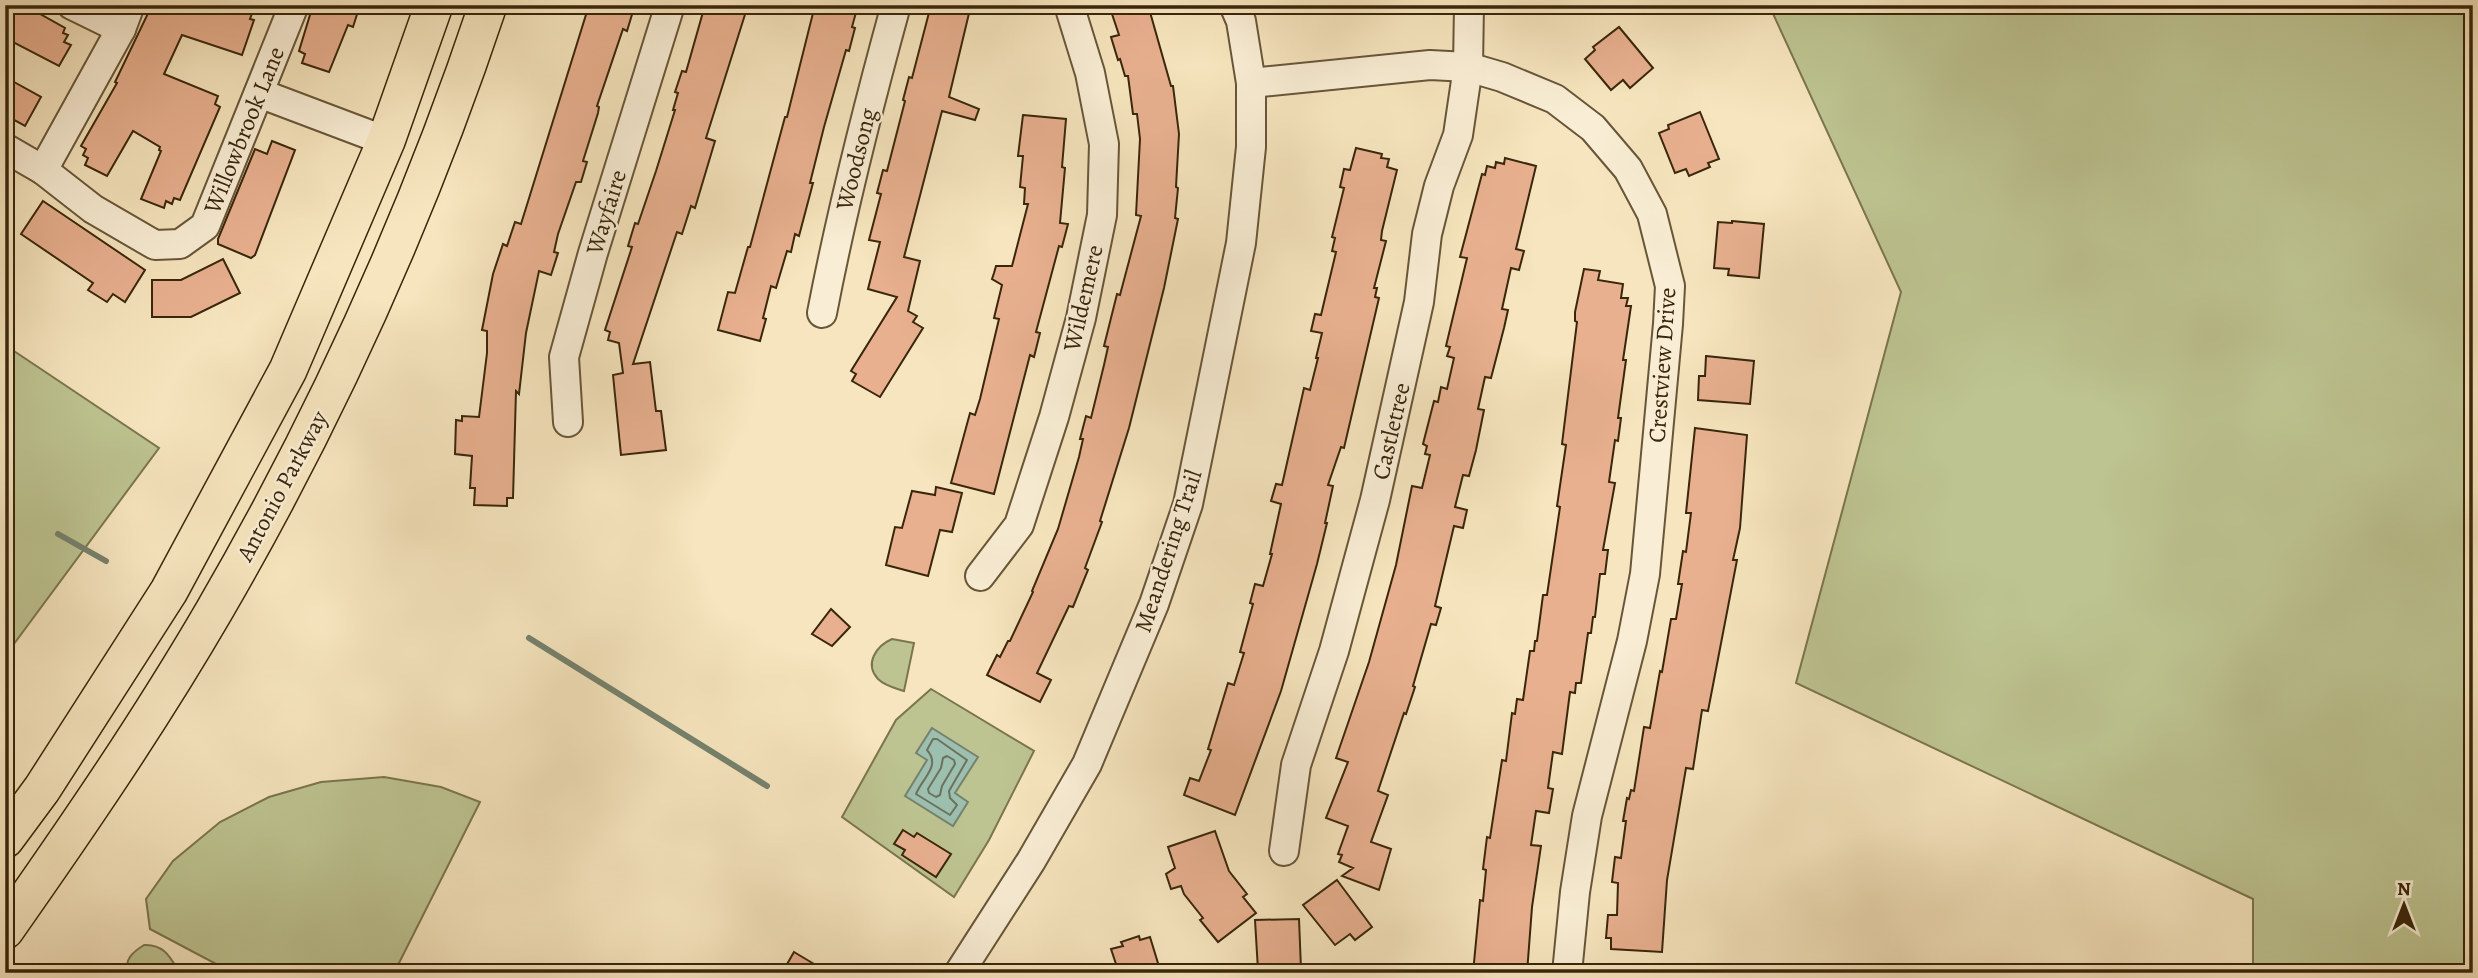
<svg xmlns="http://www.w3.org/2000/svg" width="2478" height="978" font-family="Alegreya,serif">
  <rect width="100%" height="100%" fill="#f6e5be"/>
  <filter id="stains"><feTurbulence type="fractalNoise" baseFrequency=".00286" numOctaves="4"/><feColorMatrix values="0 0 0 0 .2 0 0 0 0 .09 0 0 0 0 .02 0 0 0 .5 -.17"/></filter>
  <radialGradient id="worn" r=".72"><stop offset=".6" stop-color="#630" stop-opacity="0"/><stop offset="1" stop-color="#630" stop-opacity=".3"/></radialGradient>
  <g fill="#bdc491" stroke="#7b754e" stroke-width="2">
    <polygon points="1769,5 2473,5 2473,973 2253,973 2253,899 1796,683 1901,292"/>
    <polygon points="5,345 159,448 5,656"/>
    <path d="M892 639 914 643 904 691C895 688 885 686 878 679 864 664 876 646 892 639Z"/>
    <polygon points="931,689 1034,751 989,840 954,897 842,817 896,720"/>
    <polygon points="384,777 441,787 480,802 394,973 233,973 150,929 146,899 173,861 220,822 269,797 321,782"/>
    <path d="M144 945C164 944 170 957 180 973H128C124 959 133 952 144 945Z"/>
  </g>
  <polygon fill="#9dbfaf" stroke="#75826d" stroke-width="2" points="932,728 978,757 955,793 968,802 953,826 905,796 927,760 916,753"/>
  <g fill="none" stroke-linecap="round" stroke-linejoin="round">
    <g stroke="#6b725d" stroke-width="2">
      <path d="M933 739H937L967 760 949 791 950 798 957 805 950 815 916 794C923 777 941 766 927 750Z"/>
      <polygon points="947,756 954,760 955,764 942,786 940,795 936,797 929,793 928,789 941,768 943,758"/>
    </g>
    <g stroke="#75826d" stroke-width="6">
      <polyline points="58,534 106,561"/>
      <polyline points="529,638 767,786"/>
    </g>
  </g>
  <g fill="#e8b08f" stroke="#39260b" stroke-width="2">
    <polygon points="5,5 24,5 65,28 63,33 68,35 64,42 71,45 59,66 5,38"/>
    <polygon points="152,5 255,5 250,19 254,20 242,55 182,35 164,74 218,96 215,104 220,107 180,200 174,198 172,204 166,201 164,208 141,199 161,151 159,150 160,147 133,131 107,176 85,165 88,158 83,155 86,149 81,146 117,83 115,82"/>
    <polygon points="313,5 360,5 353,27 348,25 329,72 302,63 305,54 299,51"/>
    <polygon points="589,5 624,5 634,8 627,31 623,29 597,106 599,107 598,113 583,161 587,162 581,182 576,182 558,234 554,252 558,253 551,275 539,271 526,333 519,394 516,391 513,498 507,498 507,506 474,505 475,488 470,488 472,456 455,454 456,420 462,421 462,416 479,417 487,353 487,331 482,330 493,274 503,244 507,246 515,222 521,224"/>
    <polygon points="705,5 748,5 706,138 715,141 695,208 691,206 682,234 677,232 633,364 650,362 656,411 661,411 666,450 621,455 613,375 623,373 619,343 608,340 610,332 605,330 632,247 628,246 635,223 638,224 656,171 675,110 673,110 678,93 675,92 682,71 686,72"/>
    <polygon points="815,5 858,5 852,27 855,28 849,51 846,50 824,127 810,183 813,183 799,236 795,234 791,252 787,251 776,288 771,286 763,318 766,319 760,341 718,330 728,292 735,293 748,247 750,247 785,117 787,117"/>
    <polygon points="931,5 971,5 949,97 979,109 975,120 942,111 904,257 920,261 908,311 917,316 913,322 923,328 880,397 852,381 856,374 851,371 897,297 868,289 880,242 869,240 881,194 877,193 883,170 887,171 905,101 903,100 909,77 912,78"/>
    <polygon points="1109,5 1148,5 1171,86 1173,86 1179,134 1176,187 1178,188 1175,218 1178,219 1164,288 1129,428 1100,521 1102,522 1085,568 1088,570 1073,607 1069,606 1037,673 1051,680 1040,702 987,675 997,655 1000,657 1008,641 1010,641 1033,592 1032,591 1058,529 1079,457 1083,439 1080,439 1086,416 1091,418 1104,365 1108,347 1104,346 1117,294 1120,295 1141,216 1136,215 1140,139 1137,114 1133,114 1128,76 1125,76 1120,59 1118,60 1111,37 1119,35"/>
    <polygon points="1619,27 1653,68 1630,88 1623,80 1611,90 1585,59 1595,50 1593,47"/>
    <polygon points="5,77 41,97 25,126 5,115"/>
    <polygon points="1700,112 1719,159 1708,163 1710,167 1689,176 1686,169 1675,173 1659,133 1669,129 1668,125"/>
    <polygon points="1023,115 1066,119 1062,167 1065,168 1060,223 1068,224 1062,247 1059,246 1036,332 1040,333 1034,357 1030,355 994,494 951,483 970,413 975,415 980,399 999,319 994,318 1002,285 992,279 994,273 996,266 1012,266 1028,204 1024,204 1025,188 1020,187 1023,156 1018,156"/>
    <polygon points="272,141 295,150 255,255 251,258 218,244 218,239 255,149 267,154"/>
    <polygon points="1356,148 1382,154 1381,158 1389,159 1387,167 1397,170 1382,231 1381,240 1386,241 1374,288 1377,288 1375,297 1379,298 1344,448 1341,447 1328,485 1333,486 1325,523 1327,523 1317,564 1281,691 1235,815 1184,795 1190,778 1199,781 1211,750 1208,749 1228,683 1234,685 1244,653 1240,652 1253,604 1250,603 1255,584 1263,586 1272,554 1270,554 1281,504 1271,501 1276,484 1282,485 1304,388 1310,390 1318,358 1316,358 1322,333 1311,331 1315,314 1321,315 1336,252 1332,251 1335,238 1332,237 1344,188 1340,187 1344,169 1350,170"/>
    <polygon points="1505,158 1536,166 1516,249 1524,251 1519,270 1511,268 1502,309 1508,310 1504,328 1491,378 1485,377 1478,409 1484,410 1476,450 1469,476 1463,475 1455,507 1467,510 1463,528 1454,526 1435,606 1441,608 1436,625 1431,624 1413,686 1415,687 1406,714 1404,713 1378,791 1388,795 1371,842 1391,849 1379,890 1342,876 1353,868 1339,862 1342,855 1338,854 1348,826 1326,818 1348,762 1336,758 1369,662 1396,565 1412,486 1422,488 1430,455 1425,454 1427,446 1423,444 1434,401 1438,402 1441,387 1447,389 1454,358 1447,356 1450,347 1446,346 1467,258 1460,257 1482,174 1485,175 1487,166 1495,168 1496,162 1504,164"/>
    <polygon points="43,201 145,270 125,302 113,294 107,302 88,290 93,283 21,234"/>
    <polygon points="1732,221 1764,224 1759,278 1728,275 1729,269 1714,268 1718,222 1732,223"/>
    <polygon points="223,259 240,293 191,317 152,317 152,280 181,280"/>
    <polygon points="1584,269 1600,271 1598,280 1623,284 1621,298 1628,298 1626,306 1631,306 1623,360 1626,360 1618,418 1621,418 1618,441 1615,440 1609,482 1615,483 1603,550 1608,550 1605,574 1600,574 1595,617 1593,617 1591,633 1588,633 1581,683 1576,683 1575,693 1570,692 1562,754 1553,752 1548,788 1553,789 1549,813 1536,811 1531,845 1541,846 1532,907 1527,973 1473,973 1480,900 1483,901 1486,870 1483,869 1487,837 1490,838 1502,760 1506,761 1512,713 1515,714 1517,699 1523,700 1530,651 1534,651 1535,641 1537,641 1543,595 1547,595 1560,507 1557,506 1566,445 1562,444 1577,322 1575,321 1575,312"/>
    <polygon points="1706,356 1754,361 1750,404 1698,400 1699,376 1705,376"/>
    <polygon points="1695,428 1747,435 1740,528 1733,560 1737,560 1708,711 1702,710 1693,769 1686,768 1667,880 1662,952 1611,949 1611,938 1606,938 1608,915 1617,915 1618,883 1612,882 1615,857 1621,858 1626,821 1623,821 1627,798 1629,799 1631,790 1634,791 1644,727 1650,728 1660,671 1662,672 1671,619 1676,619 1682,584 1678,584 1683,551 1686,552 1691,513 1686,513"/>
    <polygon points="936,487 962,493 952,532 940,530 928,576 886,565 895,527 902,528 912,491 935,495"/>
    <polygon points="831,609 850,627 832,646 812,634"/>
    <polygon points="903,830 914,837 917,833 951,854 936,877 902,855 905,850 894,844"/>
    <polygon points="1215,831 1229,871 1247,894 1243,897 1256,913 1218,942 1200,920 1203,918 1184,894 1181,886 1171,889 1166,874 1175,868 1168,847"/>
    <polygon points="1337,880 1372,927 1355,940 1350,934 1335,945 1303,905"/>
    <polygon points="1299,919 1301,969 1258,970 1255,920"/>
    <polygon points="1139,936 1140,940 1150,937 1161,973 1119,973 1111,949 1123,946 1121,942"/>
    <polygon points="794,952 829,973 782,973"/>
  </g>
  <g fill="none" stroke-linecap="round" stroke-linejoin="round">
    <g stroke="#685638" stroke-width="32">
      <g id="minor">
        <polyline points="72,5 121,29"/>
        <polyline points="1251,83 1430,65 1468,67 1502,77 1555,99 1593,128 1628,169 1652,214 1670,286 1668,324 1645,574 1632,641 1587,816 1575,892 1567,973"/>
        <polyline points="259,93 386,141"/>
        <polyline points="5,148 43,170 93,209 155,245 180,244 205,226 294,5"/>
        <polyline points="43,170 121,29 130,5"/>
        <path d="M822 313C842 209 868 107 896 5"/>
        <polyline points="568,422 564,357 593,253 670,5"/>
        <polyline points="980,576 1019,525 1054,417 1081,318 1102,215 1104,144 1090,73 1069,5"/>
        <polyline points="1284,851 1296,765 1334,651 1375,500 1419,302 1427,234 1439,186 1458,135 1468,67 1469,5"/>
        <polyline points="959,973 1031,861 1087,764 1154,604 1188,504 1241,243 1251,147 1251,83 1241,21 1234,5"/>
      </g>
    </g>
    <g stroke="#39260b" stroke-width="40">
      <g id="major">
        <polyline points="5,839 42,789 169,591 288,370 386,141 434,5"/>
        <path d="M5 930C78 826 150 721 214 611 325 420 418 215 488 5"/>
      </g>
    </g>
    <use href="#minor" stroke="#f9eed5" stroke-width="28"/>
    <use href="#major" stroke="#f6e5be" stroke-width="37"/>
  </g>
  <g text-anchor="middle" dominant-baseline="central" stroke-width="5" stroke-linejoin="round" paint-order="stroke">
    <g font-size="24" fill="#39260b" stroke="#f9eed5">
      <text transform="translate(244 130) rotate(-68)">Willowbrook Lane</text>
      <text transform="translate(856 159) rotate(-76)">Woodsong</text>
      <text transform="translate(606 212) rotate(-73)">Wayfaire</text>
      <text transform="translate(1083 298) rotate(-77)">Wildemere</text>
      <text transform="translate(1662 365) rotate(-86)">Crestview Drive</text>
      <text transform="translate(1391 431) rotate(-77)">Castletree</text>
      <text transform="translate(282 486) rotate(-62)">Antonio Parkway</text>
      <text transform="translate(1168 551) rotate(-72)">Meandering Trail</text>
    </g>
  </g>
  <rect width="2478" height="978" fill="none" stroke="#f6e5be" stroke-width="28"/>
  <rect x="7" y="7" width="2464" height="964" fill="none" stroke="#39260b" stroke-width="3.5"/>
  <rect x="14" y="14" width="2450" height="950" fill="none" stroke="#39260b" stroke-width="2"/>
  <g transform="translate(2404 905)" stroke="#f9eed5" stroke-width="5" paint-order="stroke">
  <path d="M0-5L12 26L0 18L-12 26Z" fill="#39260b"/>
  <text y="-10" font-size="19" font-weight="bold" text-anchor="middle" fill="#39260b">N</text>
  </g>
  <rect width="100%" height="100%" filter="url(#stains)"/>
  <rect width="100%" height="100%" fill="url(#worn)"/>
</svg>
